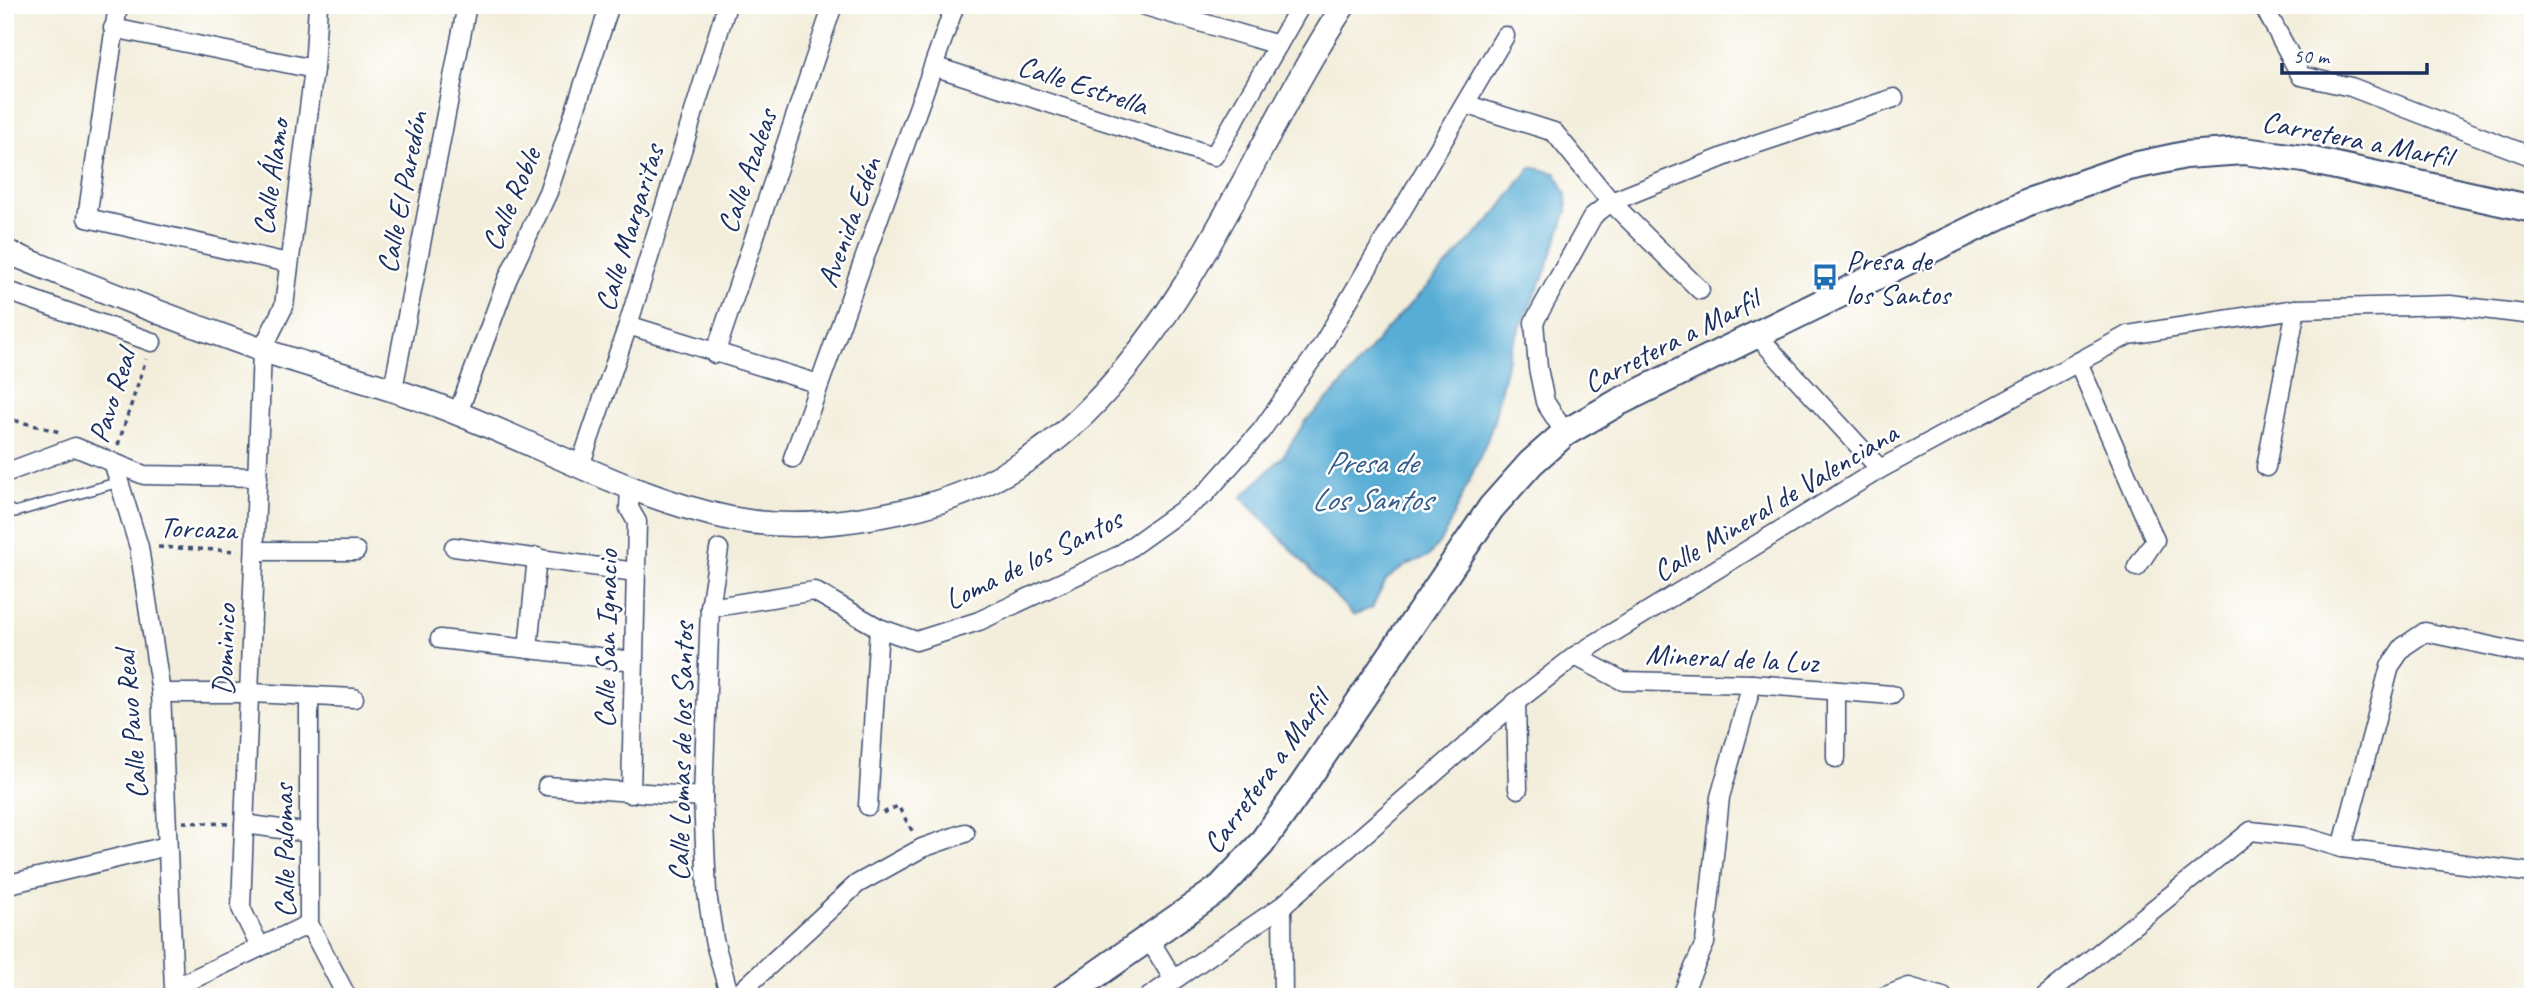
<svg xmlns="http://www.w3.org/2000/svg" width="2538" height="1002" font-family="Caveat,sans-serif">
  <rect width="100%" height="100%" fill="#fff"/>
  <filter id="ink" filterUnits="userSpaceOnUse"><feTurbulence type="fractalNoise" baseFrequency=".0143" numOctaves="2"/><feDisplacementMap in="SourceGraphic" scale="14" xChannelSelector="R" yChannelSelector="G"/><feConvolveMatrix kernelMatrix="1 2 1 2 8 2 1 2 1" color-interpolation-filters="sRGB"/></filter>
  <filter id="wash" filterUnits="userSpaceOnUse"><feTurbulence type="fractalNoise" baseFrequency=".00686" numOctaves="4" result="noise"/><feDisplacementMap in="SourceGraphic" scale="28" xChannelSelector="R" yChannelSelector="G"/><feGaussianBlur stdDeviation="1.57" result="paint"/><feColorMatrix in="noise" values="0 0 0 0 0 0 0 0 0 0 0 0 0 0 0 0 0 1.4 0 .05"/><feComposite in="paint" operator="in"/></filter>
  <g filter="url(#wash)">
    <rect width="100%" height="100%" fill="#f3eedb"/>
    <polygon fill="#59add5" stroke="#3a6e9a" stroke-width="2" points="1531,167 1556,173 1566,195 1567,211 1544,275 1510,350 1493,424 1484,448 1444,536 1429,556 1406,565 1386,580 1372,608 1353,615 1242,497 1283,456 1305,422 1339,388 1386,330 1497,212"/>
  </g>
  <g filter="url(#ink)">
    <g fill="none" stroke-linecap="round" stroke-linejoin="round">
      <g stroke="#3b4c71" stroke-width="12">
        <polyline id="service" points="5,508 15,512 119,482"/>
      </g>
      <g stroke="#3b4c71" stroke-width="21">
        <g id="minor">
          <polyline points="118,5 87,218 288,263"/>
          <polyline points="1142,5 1278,45"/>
          <polyline points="2263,5 2301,76 2351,87 2533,157"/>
          <polyline points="113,28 314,69"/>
          <polyline points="936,67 1214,156 1301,5"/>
          <polyline points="1465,104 1554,132 1611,202 1700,290"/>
          <polyline points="5,290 152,342"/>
          <polyline points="628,325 819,384"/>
          <polyline points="1756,334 1880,469"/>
          <polyline points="715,354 833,5"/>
          <polyline points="2078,362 2155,540 2137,567"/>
          <polyline points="393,389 467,5"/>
          <polyline points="458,413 507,280 548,192 610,5"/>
          <polyline points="1565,433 1545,402 1538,368 1534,322 1593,216 1611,202 1756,144 1894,98"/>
          <polyline points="793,458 955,5"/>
          <polyline points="113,462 139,547 161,693 174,988 309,924"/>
          <polyline points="580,466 628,325 727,5"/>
          <polyline points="2266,467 2296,309"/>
          <polyline points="5,473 75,447 144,475 258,477"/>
          <polyline points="630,487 629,508 637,522 631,794"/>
          <polyline points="454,547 635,572"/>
          <polyline points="719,549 710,608 703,797 707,893 714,940 730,997"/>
          <polyline points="255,551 356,551"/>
          <polyline points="710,608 814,591 879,628 916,641 979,621 1118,556 1205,494 1261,431 1321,347 1505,36"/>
          <polyline points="440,639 634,661"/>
          <polyline points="528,649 537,557"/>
          <polyline points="1575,656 1623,681 1752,684 1892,695"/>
          <polyline points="161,693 251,693 354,698"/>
          <polyline points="309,696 309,924 347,997"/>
          <polyline points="1516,702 1518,789"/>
          <polyline points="1836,758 1836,691"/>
          <polyline points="547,786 703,797"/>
          <polyline points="868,806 879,628"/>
          <polyline points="244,824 310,833"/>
          <polyline points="2342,848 2390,666 2403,647 2425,632 2533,655"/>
          <polyline points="5,885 167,846"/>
          <polyline points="1282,906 1283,997"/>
          <polyline points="1149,939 1174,980"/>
          <polyline points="260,947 241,908 262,350 284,306 314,69 318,5"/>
          <polyline points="735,997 857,884 922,848 965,833"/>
          <polyline points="1149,997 1282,906 1516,702 1575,656 1880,469 2128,335 2296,309 2450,305 2533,315"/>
          <polyline points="1681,997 1705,943 1720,797 1752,684"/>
          <polyline points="1883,997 1909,987 1943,997"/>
          <polyline points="2044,997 2251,831 2305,837 2342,848 2533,873"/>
        </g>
      </g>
      <g stroke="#3b4c71" stroke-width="26">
        <path id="tertiary" d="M5 251C89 286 174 319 259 349 314 368 370 381 425 401 528 437 625 497 733 519 790 530 848 523 904 511 978 495 1043 458 1095 403 1205 288 1258 136 1344 5"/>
      </g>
      <g stroke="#3b4c71" stroke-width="30">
        <polyline id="secondary" points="1064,997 1220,888 1261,844 1296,795 1491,508 1531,463 1565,433 1619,402 2028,202 2129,167 2185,155 2244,151 2304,159 2533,209"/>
      </g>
      <g stroke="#3b4c71" stroke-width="3.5" stroke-dasharray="5 5" stroke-linecap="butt">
        <polyline points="5,418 60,432"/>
        <polyline points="118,445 146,359"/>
        <polyline points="158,547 238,551"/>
        <polyline points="883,813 898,806 914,834"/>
        <polyline points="183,822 228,824"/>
      </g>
      <use href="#service" stroke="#fff" stroke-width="9"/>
      <use href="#minor" stroke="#fff" stroke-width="18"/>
      <use href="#tertiary" stroke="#fff" stroke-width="23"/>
      <use href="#secondary" stroke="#fff" stroke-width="26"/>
    </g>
  </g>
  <defs>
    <g id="bus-bare" transform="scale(2.1)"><path d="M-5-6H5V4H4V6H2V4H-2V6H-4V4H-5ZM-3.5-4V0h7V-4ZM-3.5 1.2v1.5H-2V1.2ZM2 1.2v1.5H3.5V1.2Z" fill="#1f6fb2" stroke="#fff" stroke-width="2.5" paint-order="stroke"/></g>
  </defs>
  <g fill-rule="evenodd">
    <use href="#bus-bare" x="1825" y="277"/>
  </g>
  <g text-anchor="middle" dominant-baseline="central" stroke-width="5" stroke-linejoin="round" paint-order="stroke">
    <g font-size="30" fill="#1b2f5e" stroke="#fff">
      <text transform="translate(1083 85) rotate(18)">Calle Estrella</text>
      <text transform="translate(2357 139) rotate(11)">Carretera a Marfil</text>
      <text transform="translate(747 171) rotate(-71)">Calle Azaleas</text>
      <text transform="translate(271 177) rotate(-82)">Calle Álamo</text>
      <text transform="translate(402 192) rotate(-79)">Calle El Paredón</text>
      <text transform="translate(511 199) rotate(-67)">Calle Roble</text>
      <text transform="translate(849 222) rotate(-70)">Avenida Edén</text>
      <text transform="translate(629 228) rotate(-73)">Calle Margaritas</text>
      <text transform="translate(1671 341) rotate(-27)">Carretera a Marfil</text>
      <text transform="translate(112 396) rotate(-72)">Pavo Real</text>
      <text transform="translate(1775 502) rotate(-31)">Calle Mineral de Valenciana</text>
      <text transform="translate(198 528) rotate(2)">Torcaza</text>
      <text transform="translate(1033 559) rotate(-26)">Loma de los Santos</text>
      <text transform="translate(606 639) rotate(-89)">Calle San Ignacio</text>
      <text transform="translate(224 650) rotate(-88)">Dominico</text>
      <text transform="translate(1732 658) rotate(3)">Mineral de la Luz</text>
      <text transform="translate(131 725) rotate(-95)">Calle Pavo Real</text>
      <text transform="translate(681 752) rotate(-89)">Calle Lomas de los Santos</text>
      <text transform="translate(1266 772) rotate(-54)">Carretera a Marfil</text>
      <text transform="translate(284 851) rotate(-91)">Calle Palomas</text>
    </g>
    <g font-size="30" fill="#1b2f5e" stroke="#fff" text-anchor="start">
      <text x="1846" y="260">Presa de<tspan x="1846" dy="34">los Santos</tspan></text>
    </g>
    <g font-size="32" font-style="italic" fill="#315b88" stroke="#fff">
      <text x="1371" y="462">Presa de<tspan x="1371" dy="37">Los Santos</tspan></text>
    </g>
  </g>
  <rect width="2538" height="1002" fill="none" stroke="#fff" stroke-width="28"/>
  <path d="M2282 63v10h145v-10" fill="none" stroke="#1b2f5e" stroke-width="3.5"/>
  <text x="2293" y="63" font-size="21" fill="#1b2f5e" stroke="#ffffff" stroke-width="5" paint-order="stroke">50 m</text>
</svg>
